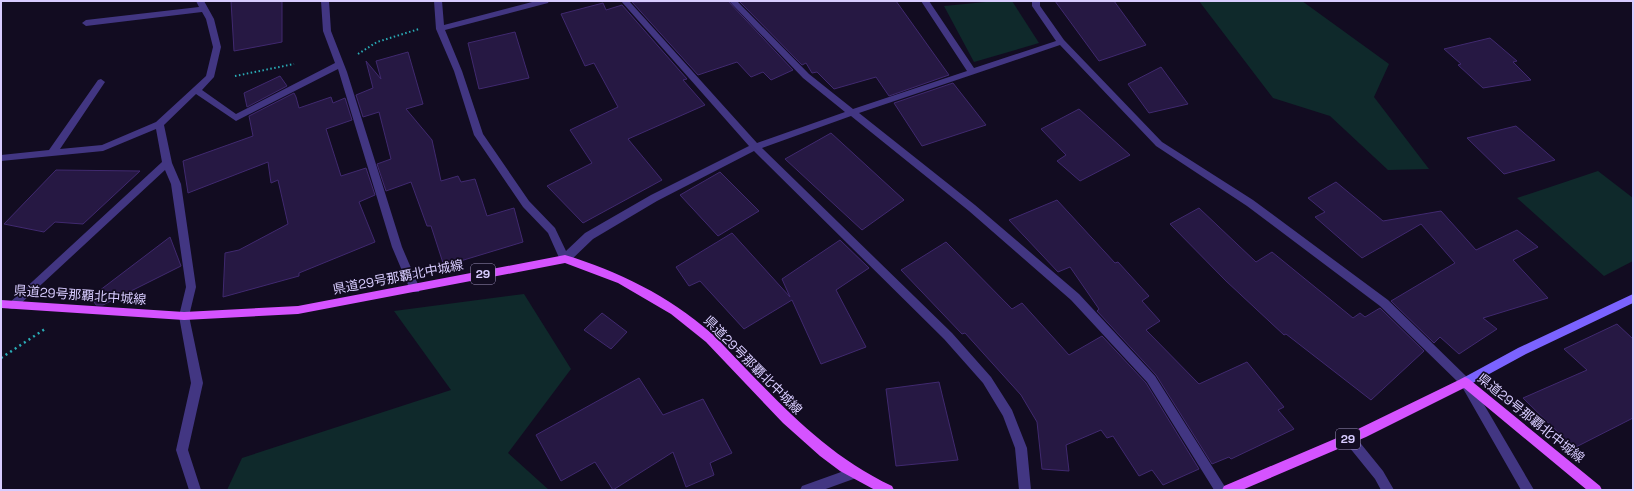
<svg xmlns="http://www.w3.org/2000/svg" width="1634" height="491" font-family="'Space Grotesk','Noto Sans JP',sans-serif">
  <rect width="100%" height="100%" fill="#120c21"/>
  <g fill="#0f292b">
    <polygon points="996,1 1012,1 1039,43 974,62 944,6"/>
    <polygon points="1199,1 1302,1 1389,64 1374,97 1429,169 1388,170 1330,116 1273,98"/>
    <polygon points="1598,171 1633,198 1633,261 1604,276 1517,198"/>
    <polygon points="524,294 571,369 508,453 549,490 227,490 242,458 451,390 394,311"/>
  </g>
  <g fill="#261843" stroke="#40296f">
    <polygon points="231,1 282,1 282,42 234,51"/>
    <polygon points="728,1 793,70 771,80 763,72 751,77 737,62 698,75 632,2"/>
    <polygon points="739,1 896,1 949,75 889,96 876,77 834,89 817,72 812,73 806,63 802,65"/>
    <polygon points="1055,1 1114,1 1146,45 1099,61"/>
    <polygon points="603,3 606,10 622,5 687,79 683,80 705,105 628,139 662,180 583,223 547,186 592,163 570,130 618,107 594,63 585,66 561,14"/>
    <polygon points="515,32 529,78 479,89 468,43"/>
    <polygon points="1490,38 1517,61 1513,62 1531,80 1483,88 1458,65 1461,64 1444,49"/>
    <polygon points="408,52 423,104 406,109 432,140 441,181 458,176 461,182 475,179 487,216 514,208 523,242 444,266 431,226 427,226 411,182 386,191 377,164 391,159 379,112 363,117 356,95 373,88 366,61 381,79 376,61"/>
    <polygon points="1161,67 1188,104 1149,113 1128,84"/>
    <polygon points="280,76 287,86 247,107 244,93"/>
    <polygon points="953,83 986,125 922,146 894,103"/>
    <polygon points="294,93 296,97 299,108 331,97 333,103 345,98 352,120 326,129 341,176 366,168 375,195 359,202 375,242 299,273 299,276 223,297 225,253 239,250 288,224 278,180 271,183 268,162 188,193 183,161 253,136 249,116"/>
    <polygon points="1079,109 1130,155 1080,181 1057,161 1066,155 1041,129"/>
    <polygon points="1516,126 1555,160 1504,174 1467,138"/>
    <polygon points="831,133 904,200 862,230 785,159"/>
    <polygon points="56,170 140,171 83,224 55,222 44,232 4,224"/>
    <polygon points="720,172 759,211 718,236 680,195"/>
    <polygon points="1336,182 1383,221 1441,211 1476,250 1517,230 1538,247 1513,260 1548,298 1483,318 1497,329 1459,354 1440,337 1434,343 1391,301 1455,263 1421,224 1362,258 1315,217 1325,212 1308,198"/>
    <polygon points="1057,200 1115,263 1118,262 1149,296 1142,301 1160,321 1146,330 1199,384 1247,362 1284,407 1278,410 1294,429 1231,459 1229,457 1212,464 1156,375 1097,311 1099,309 1070,267 1058,272 1009,220"/>
    <polygon points="1199,208 1256,262 1272,252 1353,318 1360,313 1365,317 1380,308 1424,351 1371,400 1286,334 1284,335 1226,281 1170,224"/>
    <polygon points="732,233 790,297 782,279 840,240 869,268 836,290 866,347 821,364 792,300 744,329 700,281 689,286 676,267"/>
    <polygon points="170,237 181,266 103,305 96,305 91,297"/>
    <polygon points="946,242 1012,309 1022,303 1069,355 1102,336 1146,383 1199,469 1163,485 1152,470 1139,476 1113,436 1107,438 1101,430 1066,445 1069,471 1042,469 1037,422 1021,395 965,333 962,334 901,270"/>
    <polygon points="602,313 627,332 611,349 584,330"/>
    <polygon points="1617,324 1633,339 1633,418 1574,448 1523,398 1587,370 1564,349"/>
    <polygon points="639,378 663,415 703,399 732,453 710,463 714,475 686,487 673,452 613,490 595,462 561,481 536,435"/>
    <polygon points="939,382 958,460 896,466 886,389"/>
  </g>
  <g fill="none" stroke-linecap="round" stroke-linejoin="round">
    <g stroke="#2aacb6" stroke-width="2" stroke-dasharray="1.5 2.5" stroke-linecap="butt">
      <polyline points="358,54 377,42 419,29"/>
      <polyline points="235,76 294,64"/>
    </g>
    <polyline stroke="#2aacb6" stroke-width="2.5" stroke-dasharray="2 3.5" stroke-linecap="butt" points="1,358 45,329"/>
    <g fill="#423682" fill-rule="evenodd">
      <polygon points="196,1 204,1 214,19 221,47 214,77 202,90 236,114 335,63 323,31 321,1 329,1 331,31 347,72 402,247 420,289 419,292 411,292 392,247 338,69 236,121 196,94 164,125 172,163 181,184 196,287 189,316 203,383 188,450 201,490 189,490 176,450 191,383 179,316 186,287 171,184 165,170 16,308 12,309 8,308 7,305 162,162 156,129 103,151 1,161 1,155 49,150 98,80 101,79 105,82 60,149 102,145 156,122 206,76 213,47 206,19 202,12 86,26 82,23 86,20 199,7"/>
      <polygon points="434,1 442,1 444,25 536,1 549,1 548,3 445,30 462,71 483,134 529,201 555,228 566,251 585,233 651,195 749,146 621,1 629,1 757,143 845,112 803,78 729,1 737,1 809,74 853,109 967,71 921,1 929,1 974,68 1056,41 1032,6 1032,1 1040,1 1040,6 1064,40 1162,142 1253,200 1388,300 1469,379 1534,490 1521,490 1461,385 1380,306 1247,206 1156,146 1060,45 859,113 975,205 1079,294 1155,376 1227,490 1214,490 1147,382 1071,300 969,211 851,116 762,148 952,333 991,377 1012,410 1027,448 1031,490 1019,490 1015,448 1003,416 983,383 944,339 754,151 657,201 593,239 569,262 561,262 548,233 523,207 474,135 454,71 436,29"/>
      <polygon points="1349,433 1353,434 1383,471 1394,490 1381,490 1375,479 1345,442 1343,438 1345,434"/>
      <polygon points="855,467 859,469 861,473 859,477 823,490 800,490 802,486"/>
    </g>
    <polygon fill="#7b63ff" fill-rule="evenodd" points="1633,294 1633,303 1526,354 1469,385 1465,387 1461,385 1459,382 1461,379 1518,348"/>
    <g fill="#d553ff" fill-rule="evenodd">
      <path d="M565 255C618 271 669 296 711 333 724 345 736 359 749 372 794 418 833 458 892 486L894 490H875L840 471 820 456 783 423 706 342 671 314 618 283 565 263 298 314 184 320 1 308V300L184 312 298 306Z"/>
      <polygon points="1465,377 1469,379 1600,486 1602,490 1587,490 1464,388 1366,437 1242,490 1222,490 1224,486 1358,429"/>
    </g>
  </g>
  <g text-anchor="middle" dominant-baseline="central" stroke-width="3.5" stroke-linejoin="round" paint-order="stroke">
    <g fill="#120c21" stroke="#9d92bc" stroke-width="1">
      <rect x="471" y="264" width="24" height="20" rx="3"/>
      <rect x="1336" y="429" width="24" height="20" rx="3"/>
    </g>
    <g font-size="12" font-weight="bold" fill="#d8ccff">
      <text x="483" y="274">29</text>
      <text x="1348" y="439">29</text>
    </g>
    <g font-size="13" fill="#d8ccff" stroke="#120c21">
      <text transform="translate(398 277) rotate(-11)">県道29号那覇北中城線</text>
      <text transform="translate(80 295) rotate(4)">県道29号那覇北中城線</text>
      <text transform="translate(753 365) rotate(45)">県道29号那覇北中城線</text>
      <text transform="translate(1531 418) rotate(39)">県道29号那覇北中城線</text>
    </g>
  </g>
  <rect width="1634" height="491" fill="none" stroke="#d8ccff" stroke-width="4"/>
</svg>
